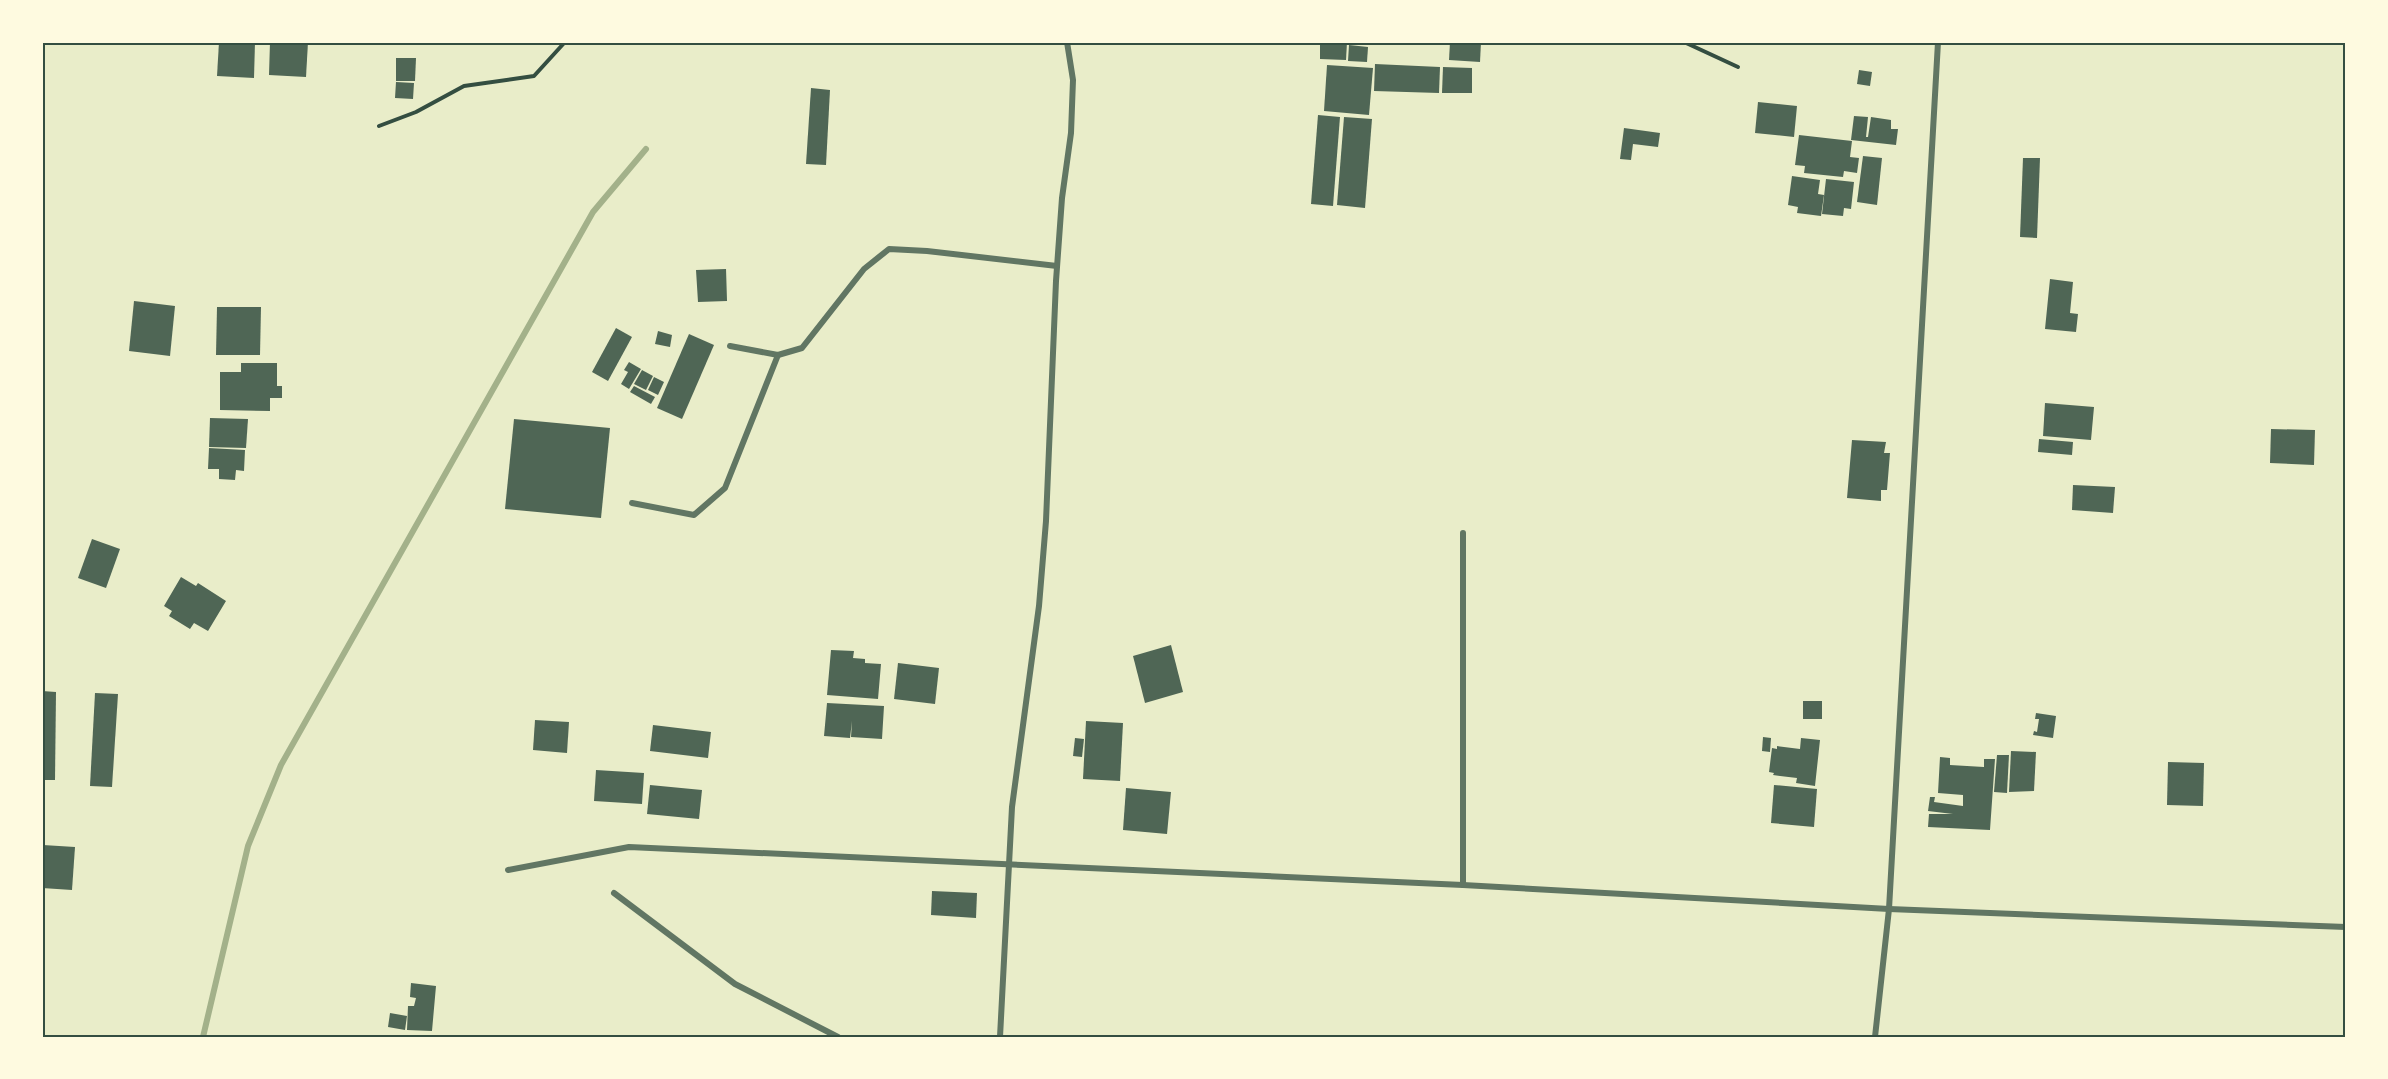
<svg xmlns="http://www.w3.org/2000/svg" width="2388" height="1079" font-family="'DejaVu Sans',sans-serif">
  <rect width="100%" height="100%" fill="#e9edc9"/>
  <g fill="none" stroke-linecap="round" stroke-linejoin="round">
    <polyline stroke="#a3b18a" stroke-width="6" points="203,1037 248,846 281,765 593,212 646,149"/>
  </g>
  <g fill="#4f6655">
    <polygon points="219,42 255,42 254,78 217,76"/>
    <polygon points="270,42 308,42 306,77 269,75"/>
    <polygon points="1320,42 1347,42 1346,60 1320,59"/>
    <polygon points="1450,42 1481,42 1480,62 1449,60"/>
    <polygon points="1349,45 1368,47 1367,62 1348,61"/>
    <polygon points="396,58 416,58 415,81 396,81"/>
    <polygon points="1375,64 1440,67 1439,93 1374,91"/>
    <polygon points="1327,65 1373,68 1369,115 1324,111"/>
    <polygon points="1443,67 1472,68 1472,93 1442,93"/>
    <polygon points="1859,70 1872,72 1870,86 1857,84"/>
    <polygon points="396,82 414,83 413,99 395,98"/>
    <polygon points="811,88 830,90 826,165 806,164"/>
    <polygon points="1758,102 1797,106 1794,137 1755,133"/>
    <polygon points="1318,115 1340,117 1333,206 1311,204"/>
    <polygon points="1854,116 1868,117 1866,137 1868,137 1871,117 1891,120 1891,129 1898,129 1896,145 1851,140"/>
    <polygon points="1344,117 1372,119 1365,208 1337,205"/>
    <polygon points="1624,128 1660,133 1658,147 1633,144 1631,160 1620,159"/>
    <polygon points="1799,135 1852,141 1850,157 1859,158 1857,173 1844,171 1843,177 1804,173 1805,166 1795,165"/>
    <polygon points="1863,156 1882,158 1877,205 1857,202"/>
    <polygon points="2023,158 2040,158 2037,238 2020,237"/>
    <polygon points="1792,176 1820,180 1818,194 1824,195 1821,216 1797,213 1798,207 1788,205"/>
    <polygon points="1826,179 1854,182 1851,209 1844,208 1843,216 1822,214"/>
    <polygon points="726,269 727,301 698,302 696,270"/>
    <polygon points="2050,279 2073,282 2070,313 2078,314 2076,332 2045,329"/>
    <polygon points="134,301 175,306 170,356 129,351"/>
    <polygon points="217,307 261,307 260,355 216,355"/>
    <polygon points="616,328 632,337 608,381 592,372"/>
    <polygon points="658,331 672,335 670,347 655,344"/>
    <polygon points="689,334 714,345 682,419 657,408"/>
    <polygon points="629,362 641,369 629,389 621,384 628,372 624,370"/>
    <polygon points="241,363 277,363 277,386 282,386 282,398 270,398 270,411 220,410 220,372 241,372"/>
    <polygon points="642,370 653,376 646,390 634,384"/>
    <polygon points="654,377 664,382 658,395 648,390"/>
    <polygon points="634,386 655,397 651,404 630,392"/>
    <polygon points="2045,403 2094,407 2091,440 2043,436"/>
    <polygon points="210,418 248,419 246,448 209,447"/>
    <polygon points="514,419 610,428 601,518 505,509"/>
    <polygon points="2271,429 2315,430 2314,465 2270,463"/>
    <polygon points="2039,439 2073,442 2072,455 2038,452"/>
    <polygon points="1852,440 1886,442 1884,453 1890,453 1887,490 1881,490 1881,501 1847,498"/>
    <polygon points="209,448 245,450 244,471 236,470 235,480 219,479 219,469 208,469"/>
    <polygon points="2073,485 2115,487 2113,513 2072,510"/>
    <polygon points="92,539 120,549 106,588 78,578"/>
    <polygon points="181,577 196,586 198,583 226,601 208,631 194,623 190,629 169,616 172,611 164,606"/>
    <polygon points="1171,645 1183,692 1145,703 1133,656"/>
    <polygon points="831,650 854,651 853,658 865,659 865,663 881,664 878,699 827,695"/>
    <polygon points="898,663 939,668 935,704 894,699"/>
    <polygon points="42,691 56,692 55,780 42,780"/>
    <polygon points="95,693 118,694 112,787 90,786"/>
    <rect x="1803" y="701" width="19" height="18"/>
    <polygon points="827,703 884,706 882,739 851,737 852,721 850,738 824,736"/>
    <polygon points="2036,713 2056,716 2053,738 2033,735 2034,731 2037,732 2039,719 2035,719"/>
    <polygon points="535,720 569,722 567,753 533,750"/>
    <polygon points="1086,721 1123,723 1120,781 1083,779"/>
    <polygon points="653,725 711,732 708,758 650,751"/>
    <polygon points="1763,737 1771,738 1770,752 1762,751"/>
    <polygon points="1075,738 1084,739 1082,757 1073,756"/>
    <polygon points="1801,738 1820,740 1815,786 1796,783 1797,778 1773,775 1774,773 1769,772 1772,748 1777,749 1777,746 1800,749"/>
    <polygon points="2011,751 2036,752 2034,791 2009,792"/>
    <polygon points="1997,755 2009,755 2007,793 1994,792"/>
    <polygon points="1940,757 1950,758 1950,765 1984,767 1984,759 1995,759 1990,830 1928,827 1929,814 1953,814 1928,811 1930,797 1935,797 1934,802 1963,806 1963,795 1938,793"/>
    <polygon points="2168,762 2204,763 2203,806 2167,805"/>
    <polygon points="596,770 644,773 642,804 594,801"/>
    <polygon points="650,785 702,790 699,819 647,814"/>
    <polygon points="1774,785 1817,789 1814,827 1771,823"/>
    <polygon points="1126,788 1171,792 1167,834 1123,830"/>
    <polygon points="43,845 75,847 72,890 42,888"/>
    <polygon points="932,891 977,893 976,918 931,915"/>
    <polygon points="411,983 436,986 432,1031 407,1030 408,1006 414,1006 416,998 410,997"/>
    <polygon points="390,1013 407,1016 405,1030 388,1027"/>
  </g>
  <g fill="none" stroke-linecap="round" stroke-linejoin="round">
    <g stroke="#344e41" stroke-width="4">
      <polyline points="1684,42 1738,67"/>
      <polyline points="379,126 416,112 464,86 534,76 565,42"/>
    </g>
    <g stroke="#617663" stroke-width="6">
      <polyline points="730,346 778,355 802,348 864,269 889,249 927,251 1057,266"/>
      <polyline points="632,503 694,515 725,488 778,355"/>
      <polyline points="1463,533 1463,885"/>
      <polyline points="508,870 629,847 1463,885 1889,909 2346,927"/>
      <polyline points="614,893 735,984 838,1037"/>
      <polyline points="1000,1037 1012,807 1039,606 1046,521 1056,281 1062,198 1071,133 1073,80 1067,42"/>
      <polyline points="1875,1037 1889,909 1938,42"/>
    </g>
  </g>
  <rect width="2388" height="1079" fill="none" stroke="#fefae0" stroke-width="87"/>
  <rect x="44" y="44" width="2300" height="992" fill="none" stroke="#344e41" stroke-width="2"/>
</svg>
